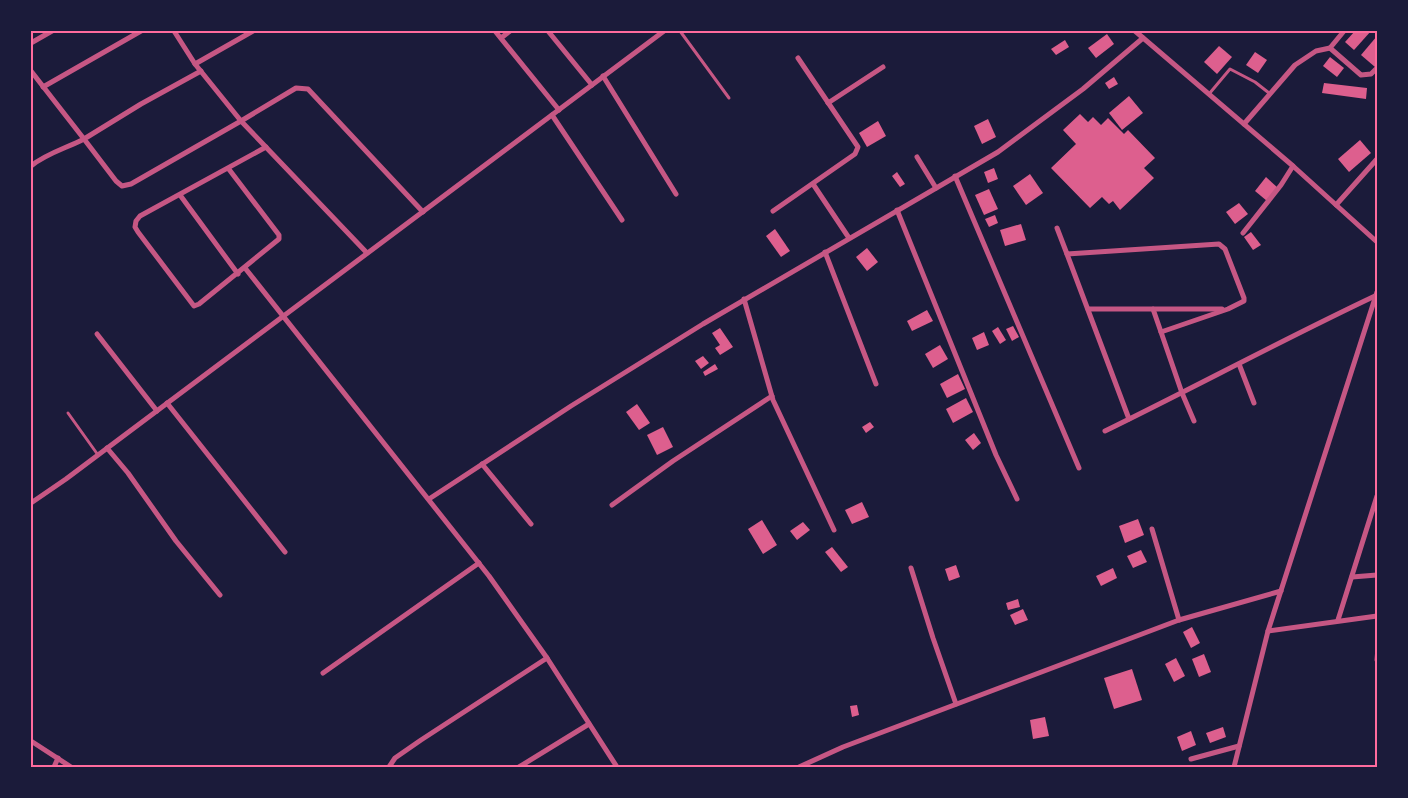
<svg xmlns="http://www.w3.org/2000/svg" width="1408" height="798" font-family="'Open Sans',sans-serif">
  <rect width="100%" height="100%" fill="#1b1b3a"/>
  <g fill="#dd5f8e">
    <polygon points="1355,31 1371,31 1354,50 1345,42"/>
    <polygon points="1107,34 1114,44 1096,58 1088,48"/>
    <polygon points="1377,36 1377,64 1375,67 1361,55"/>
    <polygon points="1065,40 1069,47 1056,55 1051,49"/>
    <polygon points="1219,46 1232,57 1217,74 1204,62"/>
    <polygon points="1255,52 1267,60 1258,73 1246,65"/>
    <polygon points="1330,57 1344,68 1337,77 1323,66"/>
    <polygon points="1114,77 1118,84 1109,89 1105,83"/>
    <polygon points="1324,83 1367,88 1366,99 1322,93"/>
    <polygon points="1129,96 1143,113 1122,130 1109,113"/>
    <polygon points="1080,114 1088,122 1093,117 1101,125 1108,118 1124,134 1128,130 1155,158 1144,168 1154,178 1120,210 1113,201 1109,204 1102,197 1090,208 1051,168 1076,144 1063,130"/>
    <polygon points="988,119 996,137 982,144 974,126"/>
    <polygon points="878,121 886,136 867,147 859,133"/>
    <polygon points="1360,140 1371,153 1349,172 1338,159"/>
    <polygon points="994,168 998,179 988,183 984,172"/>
    <polygon points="897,172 905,184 900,187 892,176"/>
    <polygon points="1030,174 1043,193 1026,205 1013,186"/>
    <polygon points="1266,177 1278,188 1267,201 1255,191"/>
    <polygon points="989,189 998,209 984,215 975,195"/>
    <polygon points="1239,203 1248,214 1235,224 1226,212"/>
    <polygon points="995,215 998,223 989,227 985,219"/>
    <polygon points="1021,224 1026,240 1005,246 1000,230"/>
    <polygon points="775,229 790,251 781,257 766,236"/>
    <polygon points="1251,232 1261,245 1253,250 1244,237"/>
    <polygon points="867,248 878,262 867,271 856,257"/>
    <polygon points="927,310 933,321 912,331 907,321"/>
    <polygon points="1013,326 1019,337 1012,341 1006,329"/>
    <polygon points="998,327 1006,340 1000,344 992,331"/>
    <polygon points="720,328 733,347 720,355 715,348 720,345 712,333"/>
    <polygon points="984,332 989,345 977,350 972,338"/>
    <polygon points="940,345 948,359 933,368 925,354"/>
    <polygon points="703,356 709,363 701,369 695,361"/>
    <polygon points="715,364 718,369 705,376 703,372"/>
    <polygon points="958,374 965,389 947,398 940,384"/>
    <polygon points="966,398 973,412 953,423 946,409"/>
    <polygon points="637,404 650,423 639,430 626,412"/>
    <polygon points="870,422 874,427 866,433 862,427"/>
    <polygon points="663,427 673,447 657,455 647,435"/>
    <polygon points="974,433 981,443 973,450 965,440"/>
    <polygon points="862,502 869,517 852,524 845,510"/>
    <polygon points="1138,519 1144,535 1125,543 1119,526"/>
    <polygon points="762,520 777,545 763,554 748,529"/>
    <polygon points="803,522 810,530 797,540 790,531"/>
    <polygon points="832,547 848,567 841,572 825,552"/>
    <polygon points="1141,550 1147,562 1133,568 1127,556"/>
    <polygon points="956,565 960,577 949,581 945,569"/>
    <polygon points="1113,568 1117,578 1101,586 1096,576"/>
    <polygon points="1018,599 1020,607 1008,610 1006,603"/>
    <polygon points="1023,609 1028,620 1015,625 1010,615"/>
    <polygon points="1192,627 1200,643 1191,648 1183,632"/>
    <polygon points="1204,654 1211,672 1199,677 1192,659"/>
    <polygon points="1176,658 1185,676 1174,682 1165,664"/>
    <polygon points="1132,669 1142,700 1114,709 1104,678"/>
    <polygon points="857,705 859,715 852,717 850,706"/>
    <polygon points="1045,717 1049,736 1033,739 1030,720"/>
    <polygon points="1223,727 1226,737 1210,743 1206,733"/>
    <polygon points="1191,731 1196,745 1182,751 1177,737"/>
  </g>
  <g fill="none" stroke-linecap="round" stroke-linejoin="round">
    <g stroke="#c65784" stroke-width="3">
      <polyline points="680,31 729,98"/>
      <polyline points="1209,94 1230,69 1255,82 1269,93"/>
      <polyline points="68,413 98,455"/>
      <polyline points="1376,660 1377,647"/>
    </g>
    <g stroke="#c65784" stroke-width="5">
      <polyline points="174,31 195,64 253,31"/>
      <polyline points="495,31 559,110"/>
      <polyline points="548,31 592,85"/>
      <polyline points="1135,31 1293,166 1377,242"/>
      <polyline points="501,38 510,31"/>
      <polyline points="31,43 52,31"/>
      <polyline points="1330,48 1361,75 1371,74 1377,68"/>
      <polyline points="195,64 241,121 296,88 308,89 423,212"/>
      <path d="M31 71 84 139C67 148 47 153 31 166"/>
      <polyline points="201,71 141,104 84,139 116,181 122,186 131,184 241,121 367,253"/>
      <polyline points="603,76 676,194"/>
      <polyline points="43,87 141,31"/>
      <polyline points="828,103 883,67"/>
      <polyline points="552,115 622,220"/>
      <polyline points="1244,124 1295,65 1316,51 1330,48 1344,31"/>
      <polyline points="917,157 936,188"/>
      <polyline points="228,168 279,235 279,239 199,304 194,306 138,232 135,227 136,221 140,216 266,147"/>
      <polyline points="955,176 1079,468"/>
      <polyline points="813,184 849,238"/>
      <polyline points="180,195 238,274"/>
      <polyline points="1336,205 1377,159"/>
      <polyline points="897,210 996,455 1017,499"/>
      <polyline points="773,211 855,154 858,147 798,58"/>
      <polyline points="1057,228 1067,254 1219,244 1225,249 1244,298 1244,301 1228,309 1161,332 1182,393 1194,421"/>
      <polyline points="1243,233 1281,185 1293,166"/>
      <polyline points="825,252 876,384"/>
      <polyline points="1067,254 1129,419"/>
      <polyline points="245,268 489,576 547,658 617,767"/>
      <polyline points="744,299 773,400 834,530"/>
      <polyline points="1088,309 1222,309"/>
      <polyline points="1153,309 1161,332"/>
      <polyline points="97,334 157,411"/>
      <polyline points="1239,364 1254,403"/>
      <polyline points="167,403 285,552"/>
      <path d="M1105 431C1195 387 1284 339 1375 296"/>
      <polyline points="107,448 128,473 176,541 220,595"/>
      <polyline points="482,464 531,524"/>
      <polyline points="429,499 571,406 703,324 998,152 1083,89 1143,38"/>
      <polyline points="31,503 66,479 664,31"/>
      <polyline points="612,505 673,461 772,396"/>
      <polyline points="1152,529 1179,620"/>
      <polyline points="911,568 933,638 956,704"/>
      <polyline points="1352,577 1377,575"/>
      <polyline points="1338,620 1377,496"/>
      <polyline points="1268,631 1377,616"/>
      <polyline points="323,673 479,563"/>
      <polyline points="31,741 71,767"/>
      <polyline points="1191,759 1239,746"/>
      <polyline points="54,767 58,758"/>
      <polyline points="389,767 395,758 421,740 547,658"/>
      <polyline points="519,767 589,724"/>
      <polyline points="799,767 843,747 1179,620 1281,591"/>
      <polyline points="1234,767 1268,631 1377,292"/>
    </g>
  </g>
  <rect width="1408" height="798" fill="none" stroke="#1b1b3a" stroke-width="65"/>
  <rect x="32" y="32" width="1344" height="734" fill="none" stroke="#ff6b9d" stroke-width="2"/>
</svg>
